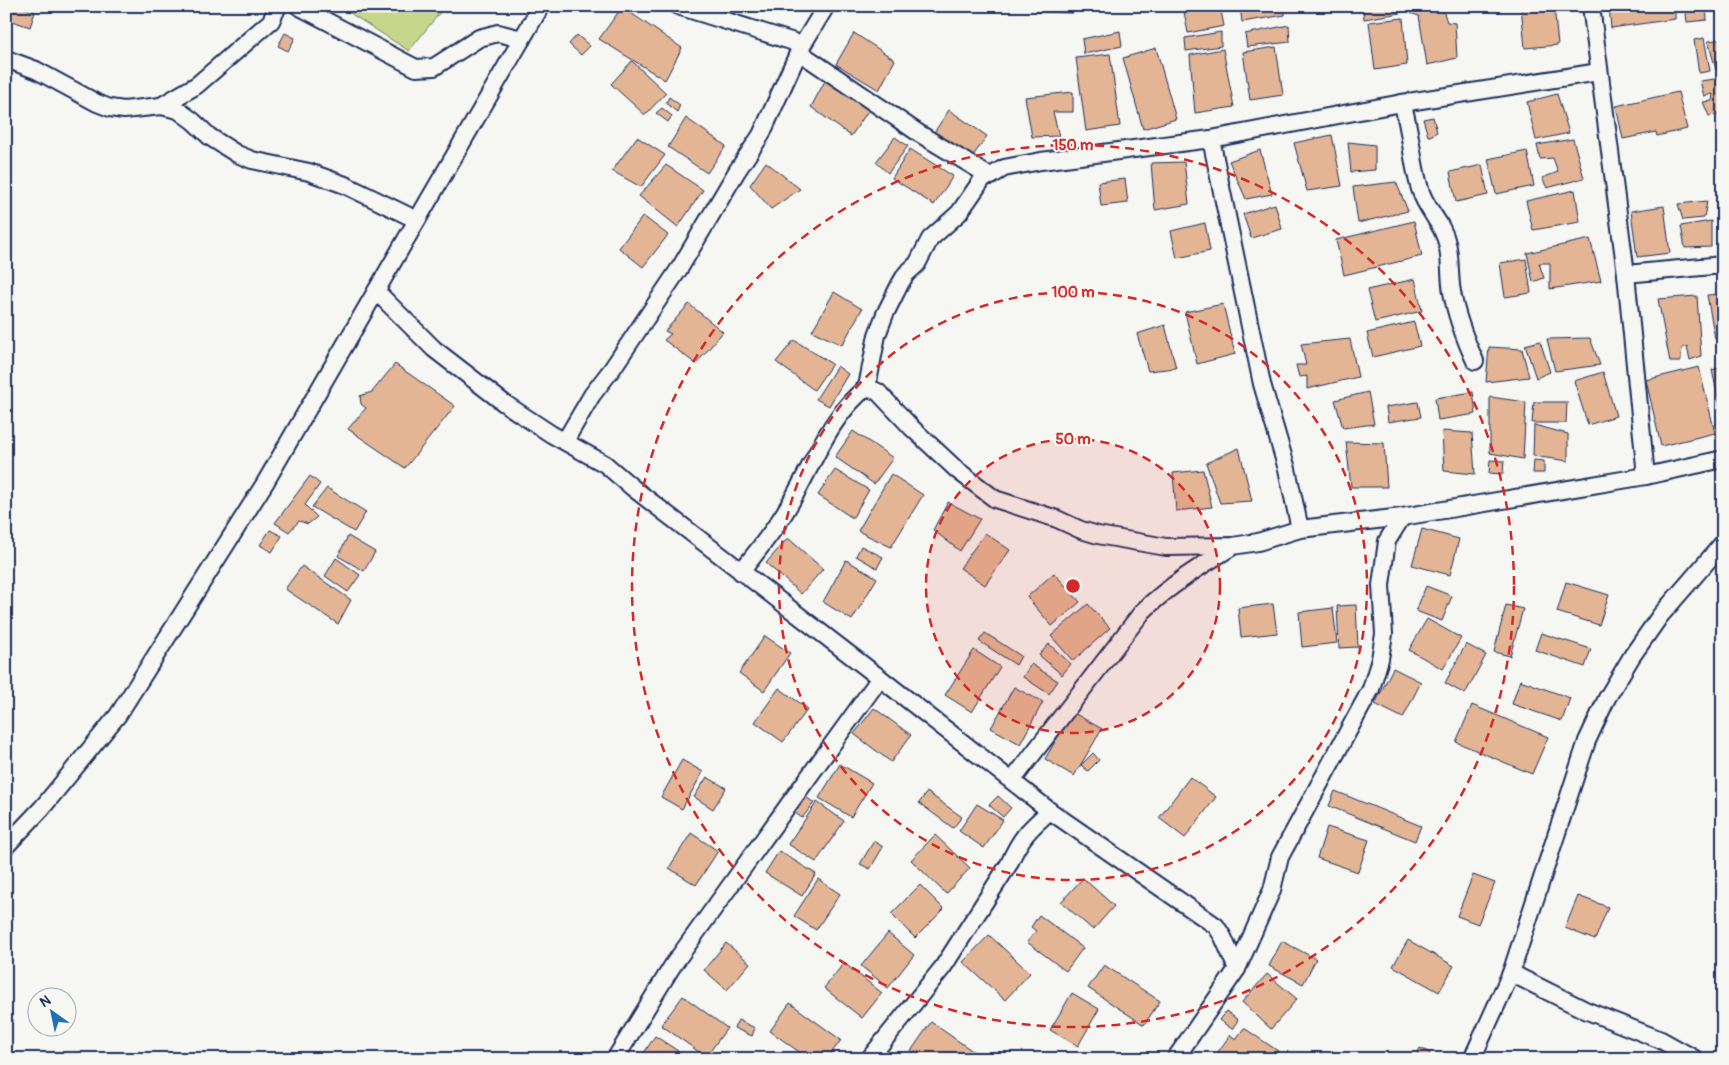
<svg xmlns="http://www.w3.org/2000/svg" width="1729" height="1065" font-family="Pangolin,sans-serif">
  <rect width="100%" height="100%" fill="#f6f6f2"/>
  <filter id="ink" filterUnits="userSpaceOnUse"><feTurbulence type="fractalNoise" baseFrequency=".02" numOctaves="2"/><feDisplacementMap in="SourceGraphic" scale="10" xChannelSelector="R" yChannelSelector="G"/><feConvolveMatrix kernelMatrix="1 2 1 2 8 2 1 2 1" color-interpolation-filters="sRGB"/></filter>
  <g filter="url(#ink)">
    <polygon fill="#c6d68b" stroke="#708274" points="339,6 445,6 409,51"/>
    <g fill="#e3b594" stroke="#1b2f5e">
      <polygon points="6,6 19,6 35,12 30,27 6,19"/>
      <polygon points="1036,6 1072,6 1073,13 1036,12"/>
      <polygon points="1097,6 1126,6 1126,9"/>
      <polygon points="1183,6 1220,6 1224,26 1188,33"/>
      <polygon points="1240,6 1285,6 1285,15 1242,22"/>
      <polygon points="1376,6 1399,6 1400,13 1364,19 1363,9"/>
      <polygon points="1409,6 1444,6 1442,7 1447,22 1455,23 1457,58 1427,65 1419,16 1410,13"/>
      <polygon points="1521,6 1554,6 1558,45 1525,48"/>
      <polygon points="1609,6 1675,6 1675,19 1611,28"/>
      <polygon points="1685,6 1706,6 1707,20 1687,22"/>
      <polygon points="622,7 682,48 665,80 599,39"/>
      <polygon points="1403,18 1407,65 1375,70 1369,22"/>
      <polygon points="1289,25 1290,42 1247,47 1245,34"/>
      <polygon points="1120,31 1122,46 1084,54 1082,39"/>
      <polygon points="1221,32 1221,46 1186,51 1185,38"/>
      <polygon points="285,33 295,38 288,51 278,46"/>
      <polygon points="854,33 895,60 879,90 836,64"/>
      <polygon points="577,35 590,46 581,55 569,44"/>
      <polygon points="1704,38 1710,71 1699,73 1694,40"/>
      <polygon points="1723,39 1723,69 1716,70 1708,41"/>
      <polygon points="1276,47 1283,95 1250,100 1243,52"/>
      <polygon points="1156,48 1176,119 1143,129 1123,58"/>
      <polygon points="1223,49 1234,107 1195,113 1190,55"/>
      <polygon points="1110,54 1120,126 1086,131 1076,58"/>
      <polygon points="632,61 666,93 645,115 611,84"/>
      <polygon points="1723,78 1723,114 1709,116 1703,102 1712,101 1713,94 1704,96 1700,81"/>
      <polygon points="826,79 870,108 851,136 811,107"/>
      <polygon points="1073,92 1073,112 1053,112 1059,136 1032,137 1025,97"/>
      <polygon points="1678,92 1687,129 1657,136 1656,132 1623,139 1616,106"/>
      <polygon points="1557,94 1569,133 1536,140 1527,102"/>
      <polygon points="669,97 680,105 677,112 666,103"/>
      <polygon points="662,108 672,116 668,122 656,113"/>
      <polygon points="949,110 987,136 968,163 931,137"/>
      <polygon points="1433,117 1437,132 1430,136 1428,136 1423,119"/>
      <polygon points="686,118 726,146 707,173 668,147"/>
      <polygon points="1332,135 1342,186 1307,191 1294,143"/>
      <polygon points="637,137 665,155 641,187 612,171"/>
      <polygon points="895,137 908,146 888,173 876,162"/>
      <polygon points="1573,139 1584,178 1547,188 1542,178 1558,172 1553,158 1540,159 1537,145"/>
      <polygon points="1348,142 1375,145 1375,170 1351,172"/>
      <polygon points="910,149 953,176 934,205 892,178"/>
      <polygon points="1260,150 1272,194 1246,199 1229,161"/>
      <polygon points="1527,151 1534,186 1496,194 1488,159"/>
      <polygon points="766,162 800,189 771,209 750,185"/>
      <polygon points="1184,162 1189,204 1155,210 1151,163"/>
      <polygon points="666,165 703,190 678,227 639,196"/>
      <polygon points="1482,165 1488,195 1456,202 1450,172"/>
      <polygon points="1125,179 1128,203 1101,206 1098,182"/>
      <polygon points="1396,182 1408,211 1358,223 1353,187"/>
      <polygon points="1575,190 1580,222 1533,230 1526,201"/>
      <polygon points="1707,201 1704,218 1683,220 1678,204"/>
      <polygon points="1275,204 1282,229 1251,238 1243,214"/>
      <polygon points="1664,206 1670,253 1637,257 1631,211"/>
      <polygon points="643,216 668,235 643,267 619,248"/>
      <polygon points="1414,221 1422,256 1344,275 1336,240"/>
      <polygon points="1711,221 1711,247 1685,248 1681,226"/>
      <polygon points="1205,223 1210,251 1177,258 1171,231"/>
      <polygon points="1590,239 1601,281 1550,289 1550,263 1539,263 1544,278 1533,282 1527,253"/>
      <polygon points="1526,259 1531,293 1505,297 1500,263"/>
      <polygon points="1415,279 1422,311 1375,322 1367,290"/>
      <polygon points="834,292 862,309 842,345 812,331"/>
      <polygon points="1723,294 1723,338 1715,339 1707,295"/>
      <polygon points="1697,296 1701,356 1690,360 1687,346 1682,348 1680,362 1670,362 1658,299"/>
      <polygon points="689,304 723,332 696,364 664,340 671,334 665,331"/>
      <polygon points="1223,304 1235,354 1197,364 1185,312"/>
      <polygon points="1414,322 1420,346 1373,357 1367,333"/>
      <polygon points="1165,325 1176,368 1148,371 1137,334"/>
      <polygon points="1590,338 1600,365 1555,371 1547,339"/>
      <polygon points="1350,339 1358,377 1307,389 1307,376 1299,377 1296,365 1306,365 1301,344"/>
      <polygon points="794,340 832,364 814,390 776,362"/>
      <polygon points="1540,341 1550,372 1536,378 1525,345"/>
      <polygon points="1489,347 1522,349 1529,377 1486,382"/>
      <polygon points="395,364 455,406 405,468 348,429 366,408 361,404 360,396 372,392"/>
      <polygon points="837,366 848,374 829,406 816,399"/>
      <polygon points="1699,367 1715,433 1661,446 1646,380"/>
      <polygon points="1723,367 1723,416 1722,416 1712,370"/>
      <polygon points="1603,372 1616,416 1588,425 1574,381"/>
      <polygon points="1368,392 1374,424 1343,428 1335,400"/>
      <polygon points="1473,392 1476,414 1438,420 1435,398"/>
      <polygon points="1490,397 1526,402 1523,459 1490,453"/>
      <polygon points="1418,402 1421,417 1388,422 1386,407"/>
      <polygon points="1534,402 1567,402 1566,423 1532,423"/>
      <polygon points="1534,425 1568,434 1568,461 1533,456"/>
      <polygon points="853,431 893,458 874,484 835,457"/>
      <polygon points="1442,431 1472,433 1475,474 1444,471"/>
      <polygon points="1346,442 1384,443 1387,487 1351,487"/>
      <polygon points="1239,448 1252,501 1220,503 1206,463"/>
      <polygon points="1490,460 1504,461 1503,474 1489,473"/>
      <polygon points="1534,460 1544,461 1544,473 1533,473"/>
      <polygon points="835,470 869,490 853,517 851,517 818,495"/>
      <polygon points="1203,470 1212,507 1176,511 1173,473"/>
      <polygon points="891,474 923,495 891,547 858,531"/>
      <polygon points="310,476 320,484 305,505 317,517 308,524 299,521 289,532 275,523"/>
      <polygon points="327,488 366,512 354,532 312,507"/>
      <polygon points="948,502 980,519 960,551 933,530"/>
      <polygon points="1422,529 1459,539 1450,575 1412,565"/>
      <polygon points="270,530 282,536 272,552 260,545"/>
      <polygon points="985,533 1010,550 985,585 960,568"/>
      <polygon points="348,536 375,552 364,571 338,556"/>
      <polygon points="788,538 823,569 801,594 766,563"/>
      <polygon points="861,546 883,557 877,568 856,556"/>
      <polygon points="336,558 360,575 348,592 325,576"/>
      <polygon points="846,560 877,578 852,620 823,602"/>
      <polygon points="302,566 351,600 338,624 285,589"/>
      <polygon points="1054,573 1080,602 1052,626 1027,597"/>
      <polygon points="1566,582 1609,595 1599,625 1557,612"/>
      <polygon points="1426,586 1452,596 1442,621 1416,611"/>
      <polygon points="1088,604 1110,628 1073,661 1051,636"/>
      <polygon points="1273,604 1277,633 1241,637 1238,608"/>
      <polygon points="1356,605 1358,647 1339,648 1337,606"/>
      <polygon points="1506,605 1523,609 1510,656 1494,652"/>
      <polygon points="1333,608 1337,643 1302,647 1299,612"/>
      <polygon points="1427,619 1461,638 1443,669 1409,650"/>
      <polygon points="985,633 1021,656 1016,665 979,641"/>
      <polygon points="1541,633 1591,649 1585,667 1535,650"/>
      <polygon points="765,636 790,653 764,691 739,673"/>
      <polygon points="1049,644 1071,664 1062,675 1039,655"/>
      <polygon points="1466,644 1486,655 1465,694 1445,683"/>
      <polygon points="974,650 1000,667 972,712 945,695"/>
      <polygon points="1031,664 1058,681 1049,694 1023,677"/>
      <polygon points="1393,668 1421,682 1403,718 1375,704"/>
      <polygon points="1520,680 1570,698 1562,721 1512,704"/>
      <polygon points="1014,687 1043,702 1020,744 991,728"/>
      <polygon points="779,688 808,709 783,742 755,722"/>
      <polygon points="1472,705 1548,737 1532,774 1456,742"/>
      <polygon points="874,708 911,735 891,762 854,734"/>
      <polygon points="1072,712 1102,729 1074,776 1045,759"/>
      <polygon points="1093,753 1099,760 1088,771 1081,765"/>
      <polygon points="682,760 703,772 682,809 661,797"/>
      <polygon points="840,764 872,783 851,817 819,798"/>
      <polygon points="707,777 726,788 713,809 694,797"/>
      <polygon points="1190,777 1216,797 1185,838 1159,818"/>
      <polygon points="1335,791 1421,826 1415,841 1329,806"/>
      <polygon points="927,792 962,817 953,828 919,803"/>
      <polygon points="998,796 1011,808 1003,817 989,805"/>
      <polygon points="806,797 814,803 802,818 794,812"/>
      <polygon points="817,802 844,821 816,862 788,844"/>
      <polygon points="977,804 1003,820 984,848 959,831"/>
      <polygon points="1327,827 1369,840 1358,872 1317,858"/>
      <polygon points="691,833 718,851 696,885 669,868"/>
      <polygon points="935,835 970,868 946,894 911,860"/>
      <polygon points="874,841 883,847 870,869 860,864"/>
      <polygon points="779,851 816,874 802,896 765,873"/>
      <polygon points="1473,875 1495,883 1478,924 1457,916"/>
      <polygon points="1083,878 1114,906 1093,930 1061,902"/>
      <polygon points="818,879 840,894 816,930 794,916"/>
      <polygon points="920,885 944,909 915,938 891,914"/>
      <polygon points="1578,896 1608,907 1595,940 1565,928"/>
      <polygon points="1039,915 1083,948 1066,971 1027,942 1036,931 1031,927"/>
      <polygon points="888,933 914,955 888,988 861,966"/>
      <polygon points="989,935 1030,973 1005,1000 963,962"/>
      <polygon points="1408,940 1454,966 1439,992 1393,966"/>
      <polygon points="1282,941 1316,959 1303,984 1269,966"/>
      <polygon points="726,943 750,963 727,990 704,970"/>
      <polygon points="844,963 882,993 862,1018 824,988"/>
      <polygon points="1104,965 1160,1001 1144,1025 1088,988"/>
      <polygon points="1267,974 1297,999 1271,1029 1242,1002"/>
      <polygon points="1072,993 1099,1009 1078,1046 1050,1030"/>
      <polygon points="683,996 727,1028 706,1057 661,1025"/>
      <polygon points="790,1003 841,1040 827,1059 809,1059 770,1031"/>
      <polygon points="1226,1011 1238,1020 1232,1029 1219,1020"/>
      <polygon points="738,1020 755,1028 752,1036 734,1028"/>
      <polygon points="931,1022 984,1059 923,1059 911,1051"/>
      <polygon points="1244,1028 1278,1051 1273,1059 1227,1059 1218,1052 1230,1035 1236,1039"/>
      <polygon points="655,1036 678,1051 673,1059 640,1059"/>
      <polygon points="1420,1048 1430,1053 1428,1059 1415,1059"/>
    </g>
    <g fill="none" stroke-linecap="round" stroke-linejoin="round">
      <g stroke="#1b2f5e" stroke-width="20">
        <g id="minor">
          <polyline points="298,6 416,68 434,67 479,38 498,33 522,39"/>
          <polyline points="678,6 794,42 800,49"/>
          <polyline points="1591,6 1626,274 1646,476"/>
          <polyline points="799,52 920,134 986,174"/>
          <polyline points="6,59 36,70 97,103 110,108 124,110 161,106 178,110 193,121 210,137 237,154 252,160 309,172 345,185 417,220"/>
          <path d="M1402 103C1412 132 1411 163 1421 192 1427 210 1443 224 1447 243 1451 259 1449 276 1452 292 1456 316 1465 339 1475 361"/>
          <polyline points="161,106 197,85 271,21 278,6"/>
          <polyline points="1211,139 1262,384 1287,469 1300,529"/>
          <polyline points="1626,274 1723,265"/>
          <polyline points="376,291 434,349 504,403 551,434 605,464 633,488 880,678 1050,811 1216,926 1223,937 1237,969"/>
          <polyline points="867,387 877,335 885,314 900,284 906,274 917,264 930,239 959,213 986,174 991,176 1004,168 1041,161 1211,139 1402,103 1599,72"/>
          <polyline points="565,441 592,395 612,369 681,266 737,171 761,135 800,49 826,6"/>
          <path d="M741 572C757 551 775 530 788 507 813 466 828 417 867 387L878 392 912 428 957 470 995 499 1057 519 1081 530 1098 535 1166 547 1233 546 1258 542 1300 529 1402 517 1646 476 1723 459"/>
          <path d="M1012 781 1143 611C1169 586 1199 567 1230 548"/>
          <polyline points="6,846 42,808 118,715 265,483 541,6"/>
          <polyline points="1511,973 1585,1010 1661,1040 1695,1059"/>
          <polyline points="615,1059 673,965 880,678"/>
          <path d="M869 1059 943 967 1009 864C1020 838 1029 829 1050 811"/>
          <polyline points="1175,1059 1237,969 1272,890 1280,857 1371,689 1380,659 1384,634 1381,585 1387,541 1402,517"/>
          <polyline points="1472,1059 1511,973 1587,741 1607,698 1632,656 1660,616 1723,543"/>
        </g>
      </g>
      <use href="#minor" stroke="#f6f6f2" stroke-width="16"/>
    </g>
  </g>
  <circle cx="1073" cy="586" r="147" fill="#d62828" fill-opacity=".12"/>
  <g fill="none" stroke="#d62828" stroke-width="2.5" stroke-dasharray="9 6">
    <circle cx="1073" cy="586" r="147"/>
    <circle cx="1073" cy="586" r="294"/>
    <circle cx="1073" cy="586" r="441"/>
  </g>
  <circle cx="1073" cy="586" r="8" fill="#d62828" stroke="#f6f6f2" stroke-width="2.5"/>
  <g font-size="15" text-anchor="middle" font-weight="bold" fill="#d62828" stroke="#f6f6f2" stroke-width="4" stroke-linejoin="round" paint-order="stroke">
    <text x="1073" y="150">150 m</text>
    <text x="1073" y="297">100 m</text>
    <text x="1073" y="444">50 m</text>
  </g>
  <rect width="1729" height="1065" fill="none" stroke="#f6f6f2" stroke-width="25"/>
  <rect x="12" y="12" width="1704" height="1040" fill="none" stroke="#1b2f5e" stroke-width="2" filter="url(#ink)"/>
  <g transform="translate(52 1012) rotate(327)"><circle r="24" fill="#f6f6f2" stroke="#9ea6b7"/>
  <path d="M0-4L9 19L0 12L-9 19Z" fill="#1f6fb2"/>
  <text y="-8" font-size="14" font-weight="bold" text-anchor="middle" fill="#1b2f5e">N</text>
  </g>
</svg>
